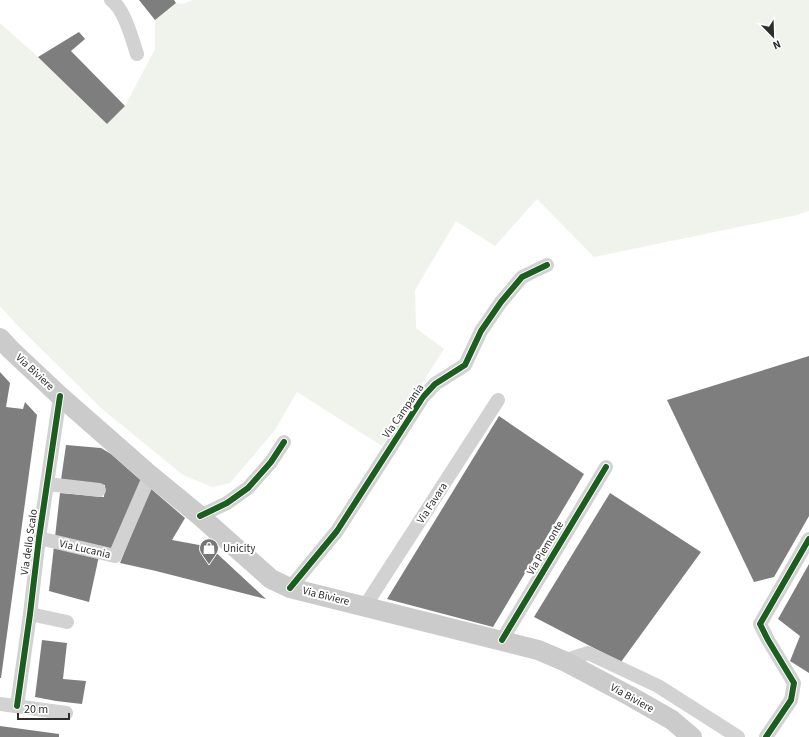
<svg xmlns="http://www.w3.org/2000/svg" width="809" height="737" font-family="'Source Sans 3',sans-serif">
  <rect width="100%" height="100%" fill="#fff"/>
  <polygon fill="#f0f3ec" points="193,0 809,0 809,211 797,215 594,257 537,199 495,246 456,221 415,290 416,328 444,349 382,446 297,392 275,430 230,483 212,487 183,475 102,409 17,325 0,306 0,23 38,57 107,124 125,106 155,49 155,20 176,3 182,4"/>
  <g fill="#7e7e7e">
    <polygon points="139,0 174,0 176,3 155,20"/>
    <polygon points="79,32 85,39 71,51 125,106 107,124 38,57"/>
    <polygon points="809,356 809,516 774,577 754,582 667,400"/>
    <polygon points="0,372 10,383 6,407 23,409 25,402 37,415 1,678 0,678"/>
    <polygon points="499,416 584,474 493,627 387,599"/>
    <polygon points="66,445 101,448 111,454 145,484 115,552 55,537 60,493 104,497 105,485 61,480"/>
    <polygon points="150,488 185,518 172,540 210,547 266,599 156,571 120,563"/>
    <polygon points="610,493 701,552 621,662 534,617"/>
    <polygon points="54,546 99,556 89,602 49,591"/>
    <polygon points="809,564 809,673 790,661 800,636 778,619"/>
    <polygon points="42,640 67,643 63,679 86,681 82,704 56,701 35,697"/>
    <polygon points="0,726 59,734 59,737 0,737"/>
  </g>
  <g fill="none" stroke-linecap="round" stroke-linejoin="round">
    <g stroke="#d2d2d2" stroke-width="14">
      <path d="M111 0C124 8 132 39 137 54"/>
      <polyline points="47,484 99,490"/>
      <polyline points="200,516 227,503 248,488 271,462 284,442"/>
      <polyline points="39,538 115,556 150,475"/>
      <polyline points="290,588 337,531 423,397 435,384 465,365 481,331 501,302 522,277 547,265"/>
      <polyline points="365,606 498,400"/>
      <polyline points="30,614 67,622"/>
      <polyline points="502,640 606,467"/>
      <polyline points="564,661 588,653 658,686 738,737"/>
      <polyline points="0,704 66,713"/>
      <polyline points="17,706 30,614 39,538 60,396"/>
      <polyline points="766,737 791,700 794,683 768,640 760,624 809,539"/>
    </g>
    <polyline stroke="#cbcbcb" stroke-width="20" points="0,338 10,349 60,396 150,475 200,516 271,579 290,588 538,650 564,661 630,696 672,720 692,737"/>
    <g stroke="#fff" stroke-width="8">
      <g id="cycleway">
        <polyline points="200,516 227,503 248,488 271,462 284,442"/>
        <polyline points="290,588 337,531 423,397 435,384 465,365 481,331 501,302 522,277 547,265"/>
        <polyline points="502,640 606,467"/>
        <polyline points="17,706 30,614 39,538 60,396"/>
        <polyline points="766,737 791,700 794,683 768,640 760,624 809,539"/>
      </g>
    </g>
    <use href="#cycleway" stroke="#1b5e20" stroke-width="6"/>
  </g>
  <defs>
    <g id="shop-pin" transform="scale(1)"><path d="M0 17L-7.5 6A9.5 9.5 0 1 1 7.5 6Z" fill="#767676" stroke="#fff"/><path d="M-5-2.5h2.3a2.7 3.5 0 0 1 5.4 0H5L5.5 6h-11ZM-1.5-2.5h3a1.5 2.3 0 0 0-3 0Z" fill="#fff"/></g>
  </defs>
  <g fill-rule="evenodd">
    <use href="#shop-pin" x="209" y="548"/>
  </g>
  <g text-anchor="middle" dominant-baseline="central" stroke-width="4" stroke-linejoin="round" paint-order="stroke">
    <g font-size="11" fill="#2d2d2d" stroke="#fff">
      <text transform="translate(35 372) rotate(43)">Via Biviere</text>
      <text transform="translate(403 411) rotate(-55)">Via Campania</text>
      <text transform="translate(432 503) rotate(-57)">Via Favara</text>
      <text transform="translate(29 542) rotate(-82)">Via dello Scalo</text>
      <text transform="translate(545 548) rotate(-59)">Via Piemonte</text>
      <text transform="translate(85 549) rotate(13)">Via Lucania</text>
      <text transform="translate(326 596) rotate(14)">Via Biviere</text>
      <text transform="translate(632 698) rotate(29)">Via Biviere</text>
    </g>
    <g font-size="11" fill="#2d2d2d" stroke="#fff" text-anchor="start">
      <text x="223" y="548">Unicity</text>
    </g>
  </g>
  <g transform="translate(773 36) rotate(157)" stroke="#ffffff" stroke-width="3" paint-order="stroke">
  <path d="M0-3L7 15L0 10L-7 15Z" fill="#2d2d2d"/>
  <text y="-6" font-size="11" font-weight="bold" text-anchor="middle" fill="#2d2d2d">N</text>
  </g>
  <path d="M18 713v6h51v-6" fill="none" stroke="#2d2d2d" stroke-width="2"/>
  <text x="24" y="713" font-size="12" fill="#2d2d2d" stroke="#ffffff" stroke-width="3" paint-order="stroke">20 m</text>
</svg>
